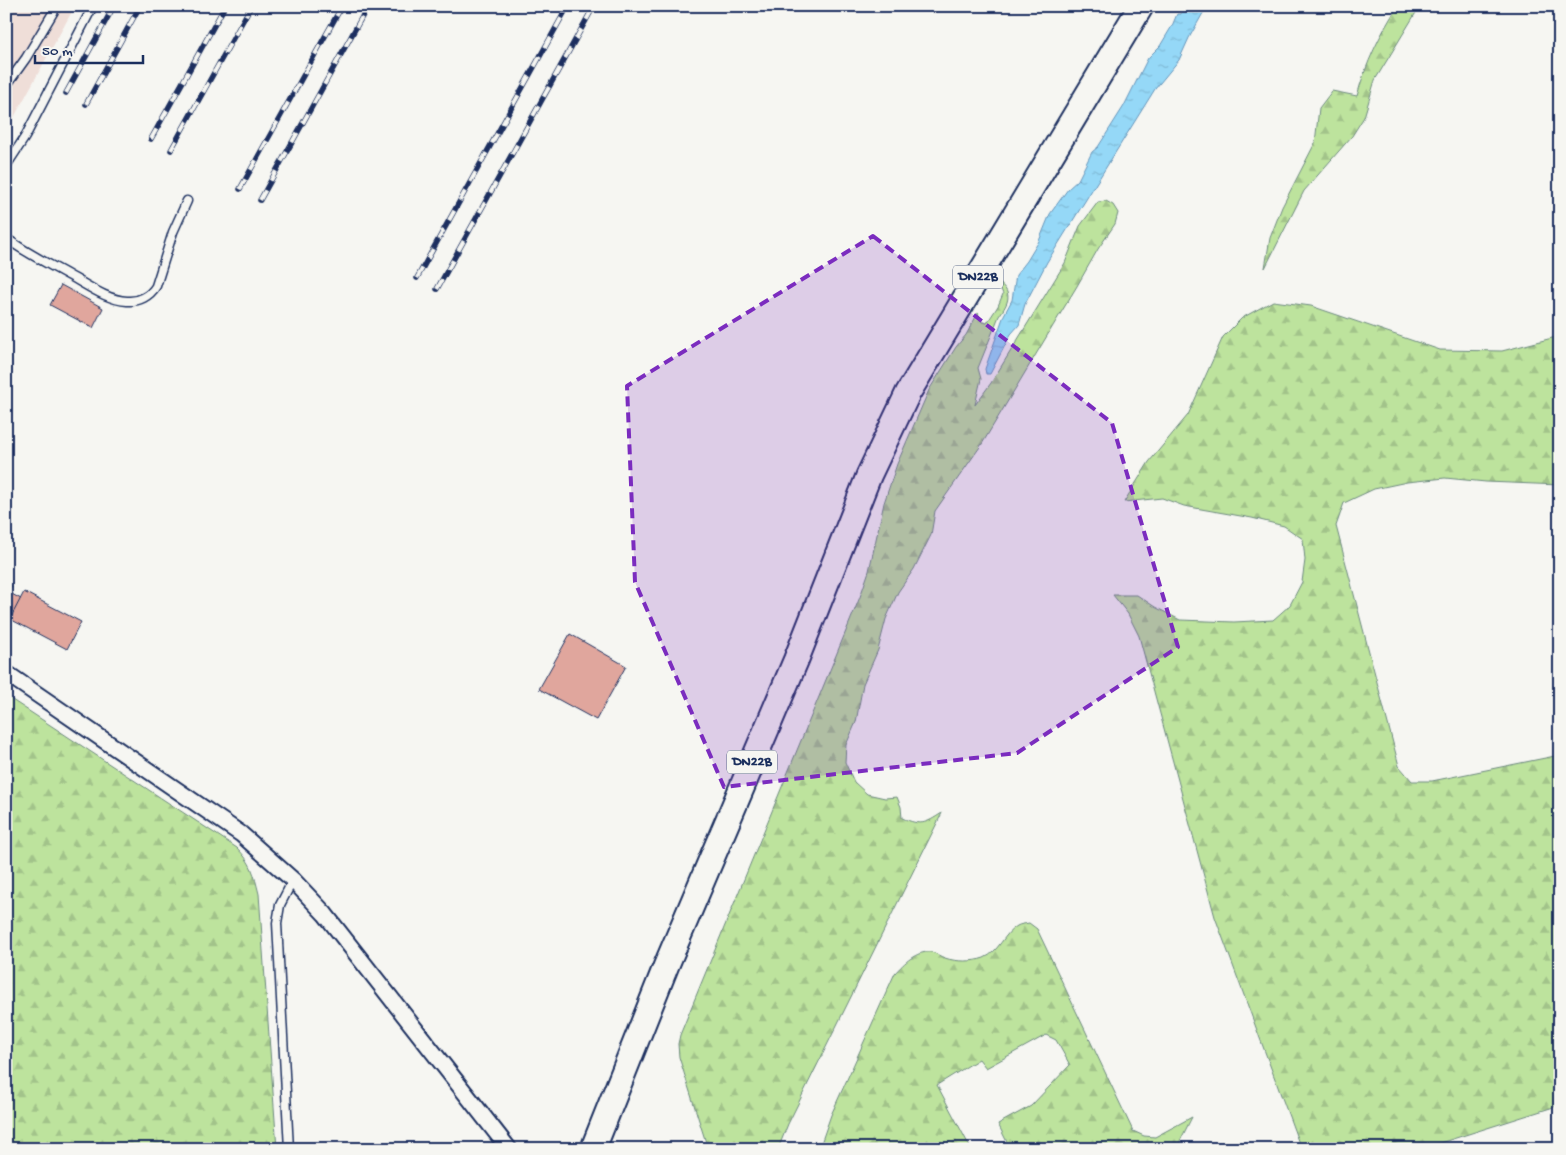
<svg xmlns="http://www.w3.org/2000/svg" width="1566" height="1155" font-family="'Gochi Hand',sans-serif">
  <defs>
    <pattern id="forest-firs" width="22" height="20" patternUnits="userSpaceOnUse" patternTransform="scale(1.25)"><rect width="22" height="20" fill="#bde39d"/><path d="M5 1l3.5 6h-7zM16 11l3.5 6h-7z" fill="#a2c38a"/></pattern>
    <pattern id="water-ripples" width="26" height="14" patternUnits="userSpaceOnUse" patternTransform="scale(1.25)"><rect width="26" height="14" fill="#95d8f7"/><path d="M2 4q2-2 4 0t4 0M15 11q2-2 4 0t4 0" fill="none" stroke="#80bad6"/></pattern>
  </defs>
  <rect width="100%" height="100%" fill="#f6f6f2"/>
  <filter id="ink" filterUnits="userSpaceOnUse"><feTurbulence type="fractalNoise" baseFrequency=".02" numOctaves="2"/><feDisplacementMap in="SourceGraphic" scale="10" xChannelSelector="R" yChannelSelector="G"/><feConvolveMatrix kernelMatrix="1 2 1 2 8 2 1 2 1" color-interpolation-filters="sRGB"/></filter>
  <g filter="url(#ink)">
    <polygon fill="#efded8" points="6,6 75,6 6,132"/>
    <g fill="url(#forest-firs)" stroke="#6c897e">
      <path d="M1398 6H1420L1375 80 1364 117 1352 136 1304 191 1265 268 1270 238 1282 207 1315 143 1319 108 1332 91 1357 96C1366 63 1380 34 1398 6Z"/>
      <path d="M1106 201 1113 205 1118 213 1115 224 1098 249 1077 286 982 444 935 511 931 535 914 569 898 592 886 619 878 650 863 684 856 722 846 745 845 762 854 782 867 794 885 798 897 797 901 807 902 818C921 826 925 824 942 813L788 1124 778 1149H708L679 1057 678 1044 680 1035 860 597 869 571 884 503 897 464 929 390 956 347 966 335 978 313 982 322 987 323 998 306 1003 294 998 282C1013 293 1009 302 999 316L978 368 981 379 975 405 991 383 1065 263 1080 226 1098 202Z"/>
      <polygon points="1273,301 1311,306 1440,350 1502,351 1560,336 1560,485 1486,482 1445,478 1407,482 1374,489 1344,503 1336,526 1399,766 1412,781 1432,781 1560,755 1560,1105 1421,1149 1301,1149 1215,917 1139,636 1128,614 1113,595 1137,595 1155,607 1180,620 1234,622 1273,620 1290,605 1302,582 1305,560 1303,539 1284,526 1252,518 1184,506 1162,498 1124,502 1149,462 1188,415 1223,337 1242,318"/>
      <path d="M6 696 237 848C252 863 254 874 259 894L277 1149H6Z"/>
      <path d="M1029 923 1037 929 1133 1131 1144 1136 1155 1137 1192 1117 1176 1149H995L1007 1142 998 1124 1031 1106 1070 1065 1056 1040 1046 1035 986 1068 979 1059 937 1085 971 1149H819L831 1115 895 973C904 963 916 951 931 952 936 953 941 957 945 958 956 962 973 962 984 958 999 952 1004 933 1017 926 1020 924 1025 924 1029 923Z"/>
    </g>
    <polygon fill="url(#water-ripples)" stroke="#6494ba" points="1184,6 1207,6 1189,38 1179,60 1155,89 1047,262 1025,304 1019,325 1011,334 990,374 986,374 985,369 1004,315 1012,300 1016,275 1027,261 1039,241 1050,214 1068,189 1078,180 1092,152 1098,147 1124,106 1148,58 1160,46 1172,26 1177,14 1181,14"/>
    <g fill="#e0a69d" stroke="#1b2f5e">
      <polygon points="61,285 103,308 93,328 50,305"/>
      <polygon points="6,583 12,586 8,592 21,599 14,612 6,608"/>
      <polygon points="24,592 81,622 67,649 10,619"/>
      <polygon points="570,634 626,666 596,720 539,689"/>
    </g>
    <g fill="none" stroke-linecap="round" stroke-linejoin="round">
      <g stroke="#1b2f5e" stroke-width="11">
        <g id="service">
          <polyline points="6,86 26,58 57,6"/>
          <polyline points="6,166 25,137 93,6"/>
          <path d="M6 238C26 253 49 264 70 276 87 285 107 300 127 301 139 302 150 296 156 286L173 232 187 201"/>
          <polyline points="289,1149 277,923 280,905 293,880"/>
        </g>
      </g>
      <g stroke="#1b2f5e" stroke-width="19">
        <polyline id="minor" points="6,673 241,834 293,880 325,914 509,1149"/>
      </g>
      <g stroke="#1b2f5e" stroke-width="28">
        <polyline id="primary" points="593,1149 666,966 796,660 869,475 908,393 1141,6"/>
      </g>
      <use href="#service" stroke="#f6f6f2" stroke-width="8"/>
      <use href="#minor" stroke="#f6f6f2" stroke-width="15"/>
      <use href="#primary" stroke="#f6f6f2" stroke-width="24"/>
      <g stroke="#1b2f5e" stroke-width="5.5">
        <g id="rail">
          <polyline points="66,93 114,6"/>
          <polyline points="86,104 140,6"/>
          <polyline points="151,139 225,6"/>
          <polyline points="171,150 251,6"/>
          <polyline points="240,189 342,6"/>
          <polyline points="260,200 368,6"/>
          <polyline points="417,278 568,6"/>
          <polyline points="437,289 594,6"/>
        </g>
      </g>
      <use href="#rail" stroke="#f6f6f2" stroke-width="4" stroke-dasharray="11" stroke-linecap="butt"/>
    </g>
  </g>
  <path fill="#7b2cbf" fill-opacity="0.2" stroke="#7b2cbf" stroke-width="4" stroke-dasharray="10 6" stroke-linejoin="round" d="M873 236 1112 423 1178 647 1017 753 724 787 635 582 627 386Z"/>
  <g text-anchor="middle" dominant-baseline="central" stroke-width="4.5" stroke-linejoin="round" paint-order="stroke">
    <g fill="#f6f6f2" stroke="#5d6b8a" stroke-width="1">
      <rect x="953" y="265.5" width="50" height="23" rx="4"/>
      <rect x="727" y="750.5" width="50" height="23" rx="4"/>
    </g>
    <g font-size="14" font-weight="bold" fill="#1b2f5e">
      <text x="978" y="277">DN22B</text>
      <text x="752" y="762">DN22B</text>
    </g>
  </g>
  <rect width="1566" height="1155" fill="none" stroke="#f6f6f2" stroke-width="25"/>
  <rect x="12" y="12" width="1541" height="1130" fill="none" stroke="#1b2f5e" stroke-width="2" filter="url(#ink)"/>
  <path d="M35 55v8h108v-8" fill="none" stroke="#1b2f5e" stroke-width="2.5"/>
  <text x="42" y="55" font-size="15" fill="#1b2f5e" stroke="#f6f6f2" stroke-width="4" paint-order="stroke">50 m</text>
</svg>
